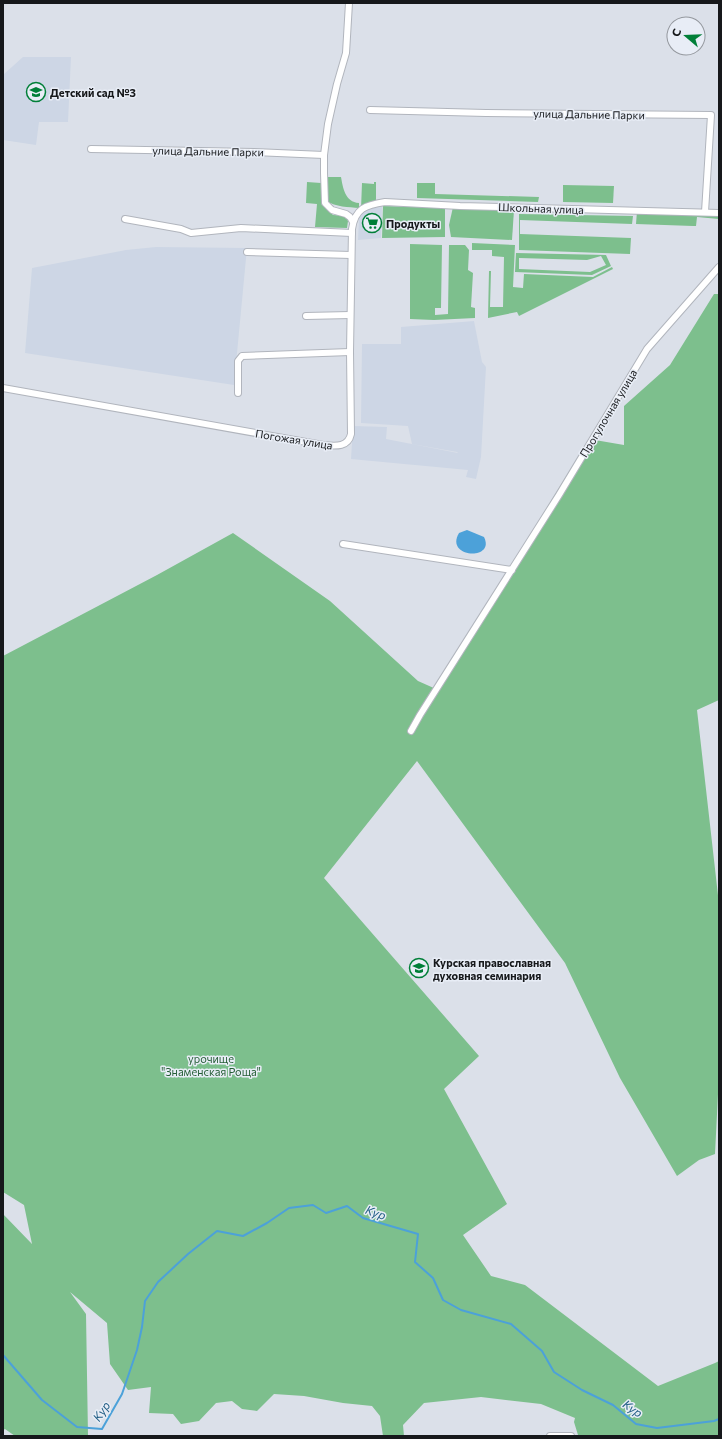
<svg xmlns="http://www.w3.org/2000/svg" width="722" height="1439" font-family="Commissioner,sans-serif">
  <rect width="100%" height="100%" fill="#dbe0e9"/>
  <g fill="#cdd6e5">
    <polygon points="23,57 71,57 68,122 39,122 36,145 3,140 3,75"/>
    <polygon points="382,207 381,238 358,240 359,219 361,213 366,209"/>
    <polygon points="156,247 247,248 234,385 25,353 32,268 126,250"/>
    <polygon points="474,321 482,362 486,367 481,457 476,479 466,477 468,470 351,459 353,426 387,427 386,439 458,453 457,452 412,444 408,426 361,423 362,344 401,344 401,327"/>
  </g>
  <g fill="#7dbf8d" fill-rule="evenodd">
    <path d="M327 177H341C343 188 345 202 359 203V208C349 207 335 207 327 201Z"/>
    <polygon points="307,182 321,183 322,186 322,196 327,209 333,215 346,216 348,221 347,228 315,227 317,204 306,203"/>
    <polygon points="374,182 376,182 376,203 361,209 362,183 374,184"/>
    <polygon points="417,183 435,183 435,194 539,197 538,202 417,198"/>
    <polygon points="563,185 614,186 613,203 563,202"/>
    <polygon points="383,206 445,208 445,237 382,238"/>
    <polygon points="453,207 514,210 512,240 451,237 449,225"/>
    <polygon points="637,211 719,213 719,219 697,217 696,226 693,226 636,224"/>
    <polygon points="519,214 633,216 632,224 520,220 520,234 631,238 630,254 519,250"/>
    <polygon points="472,243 515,245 513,287 523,288 524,274 593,277 612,267 613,269 519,316 517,312 488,318 489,271 491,271 490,307 503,307 504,257 492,256 492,250 472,250"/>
    <polygon points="410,244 442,245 441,308 435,308 435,315 448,314 449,245 465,245 469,250 468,270 473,273 471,307 475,308 475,318 434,320 410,319"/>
    <path d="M516 253 606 255 611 266 592 275 515 272ZM601 256 606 265 590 272 519 269V258L587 260Z"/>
    <polygon points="714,294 719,294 719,700 697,710 719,904 719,1074 715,1154 699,1160 677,1176 620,1078 565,963 417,761 324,878 479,1056 444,1089 507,1204 463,1235 491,1276 525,1285 658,1386 715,1363 719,1361 719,1436 580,1436 578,1435 574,1422 575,1418 541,1404 481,1397 424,1403 403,1425 404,1436 383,1436 380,1416 372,1406 343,1403 304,1396 274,1394 257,1411 242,1409 232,1401 216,1403 199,1421 181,1424 173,1414 149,1413 151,1387 128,1390 110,1364 107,1323 70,1292 86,1314 88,1436 15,1436 5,1429 3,1430 3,1214 32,1244 24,1205 3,1192 3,656 157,575 233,533 330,601 418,681 436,689 589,439 624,445 624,406 670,365"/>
  </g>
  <path fill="#4ca1d9" d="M467 530 484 537C496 561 444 558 459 533Z"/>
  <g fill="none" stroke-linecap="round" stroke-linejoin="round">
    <polyline stroke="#4ca1d9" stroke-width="2" points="3,1355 42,1400 77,1427 102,1429 122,1394 137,1350 142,1327 145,1301 158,1282 188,1254 217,1231 243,1236 267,1223 289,1208 313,1205 326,1213 347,1206 363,1218 418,1234 415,1262 433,1278 443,1300 461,1310 511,1324 542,1351 554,1372 582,1390 613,1405 636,1424 657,1428 714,1421 719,1419"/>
    <g stroke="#b1b5bd" stroke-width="8">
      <g id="minor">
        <polyline points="349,3 346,53 337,84 328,124 324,155 324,173 325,203 332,210 346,214 350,217 353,222"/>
        <polyline points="370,110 486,113 711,115 705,212"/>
        <polyline points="91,149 254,152 324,155"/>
        <polyline points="125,219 181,229 191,233 241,228 352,233"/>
        <polyline points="247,252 351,255"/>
        <polyline points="306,316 350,315"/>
        <path d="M3 388 323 445C335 446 348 448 351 434L350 352 352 229C355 208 366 205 385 202L460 206 719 213"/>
        <polyline points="238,393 238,361 242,356 350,352"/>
        <polyline points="343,544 512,570"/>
        <polyline points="411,731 420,715 559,495 647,349 719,267"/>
        <polyline points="550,1436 571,1436"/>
      </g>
    </g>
    <use href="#minor" stroke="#fff" stroke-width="6"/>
  </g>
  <defs>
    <g id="school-ring" transform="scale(1)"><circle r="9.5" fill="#e8edf6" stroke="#007f38" stroke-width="1.5"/><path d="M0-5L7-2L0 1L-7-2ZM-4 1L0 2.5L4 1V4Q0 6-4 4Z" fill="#007f38"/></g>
    <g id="supermarket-ring" transform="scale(1)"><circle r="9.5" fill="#e8edf6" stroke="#007f38" stroke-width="1.5"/><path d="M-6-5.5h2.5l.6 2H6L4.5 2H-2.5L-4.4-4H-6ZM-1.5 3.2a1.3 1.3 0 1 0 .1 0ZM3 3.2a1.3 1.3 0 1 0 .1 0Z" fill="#007f38"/></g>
    <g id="university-ring" transform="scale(1)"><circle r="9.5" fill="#e8edf6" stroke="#007f38" stroke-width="1.5"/><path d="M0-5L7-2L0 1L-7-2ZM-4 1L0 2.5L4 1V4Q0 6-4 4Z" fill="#007f38"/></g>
  </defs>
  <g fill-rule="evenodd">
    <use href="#school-ring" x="36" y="92"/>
    <use href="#supermarket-ring" x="372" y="223"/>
    <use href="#university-ring" x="419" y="968"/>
  </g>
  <g text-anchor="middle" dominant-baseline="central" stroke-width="3" stroke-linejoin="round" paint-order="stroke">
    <g font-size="11" font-weight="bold" fill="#16181b" stroke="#e8edf6" text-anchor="start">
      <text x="50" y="92">Детский сад №3</text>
      <text x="386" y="223">Продукты</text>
      <text x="433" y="962">Курская православная<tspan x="433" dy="13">духовная семинария</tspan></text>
    </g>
    <g font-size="11" fill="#16181b" stroke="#e8edf6">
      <text transform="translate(589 114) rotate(1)">улица Дальние Парки</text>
      <text transform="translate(208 151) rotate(1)">улица Дальние Парки</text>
      <text transform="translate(541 208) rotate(2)">Школьная улица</text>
      <text transform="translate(608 413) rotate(-59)">Прогулочная улица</text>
      <text transform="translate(294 439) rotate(9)">Погожая улица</text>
    </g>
    <g font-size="11" fill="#245d35" stroke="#e8edf6">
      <text x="211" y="1058">урочище<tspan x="211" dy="13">"Знаменская Роща"</tspan></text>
    </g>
    <g font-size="12" font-style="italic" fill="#205d84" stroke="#e8edf6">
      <text transform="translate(376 1212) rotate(20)">Кур</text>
      <text transform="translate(633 1408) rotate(35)">Кур</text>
      <text transform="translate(101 1411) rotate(-56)">Кур</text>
    </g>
  </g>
  <rect width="722" height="1439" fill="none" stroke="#16181b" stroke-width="8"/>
  <g transform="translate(686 36) rotate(289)"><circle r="19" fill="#e8edf6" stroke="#94989e"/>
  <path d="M0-3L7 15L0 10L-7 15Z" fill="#007f38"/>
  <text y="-6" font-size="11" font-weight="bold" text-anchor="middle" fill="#16181b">С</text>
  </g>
</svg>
